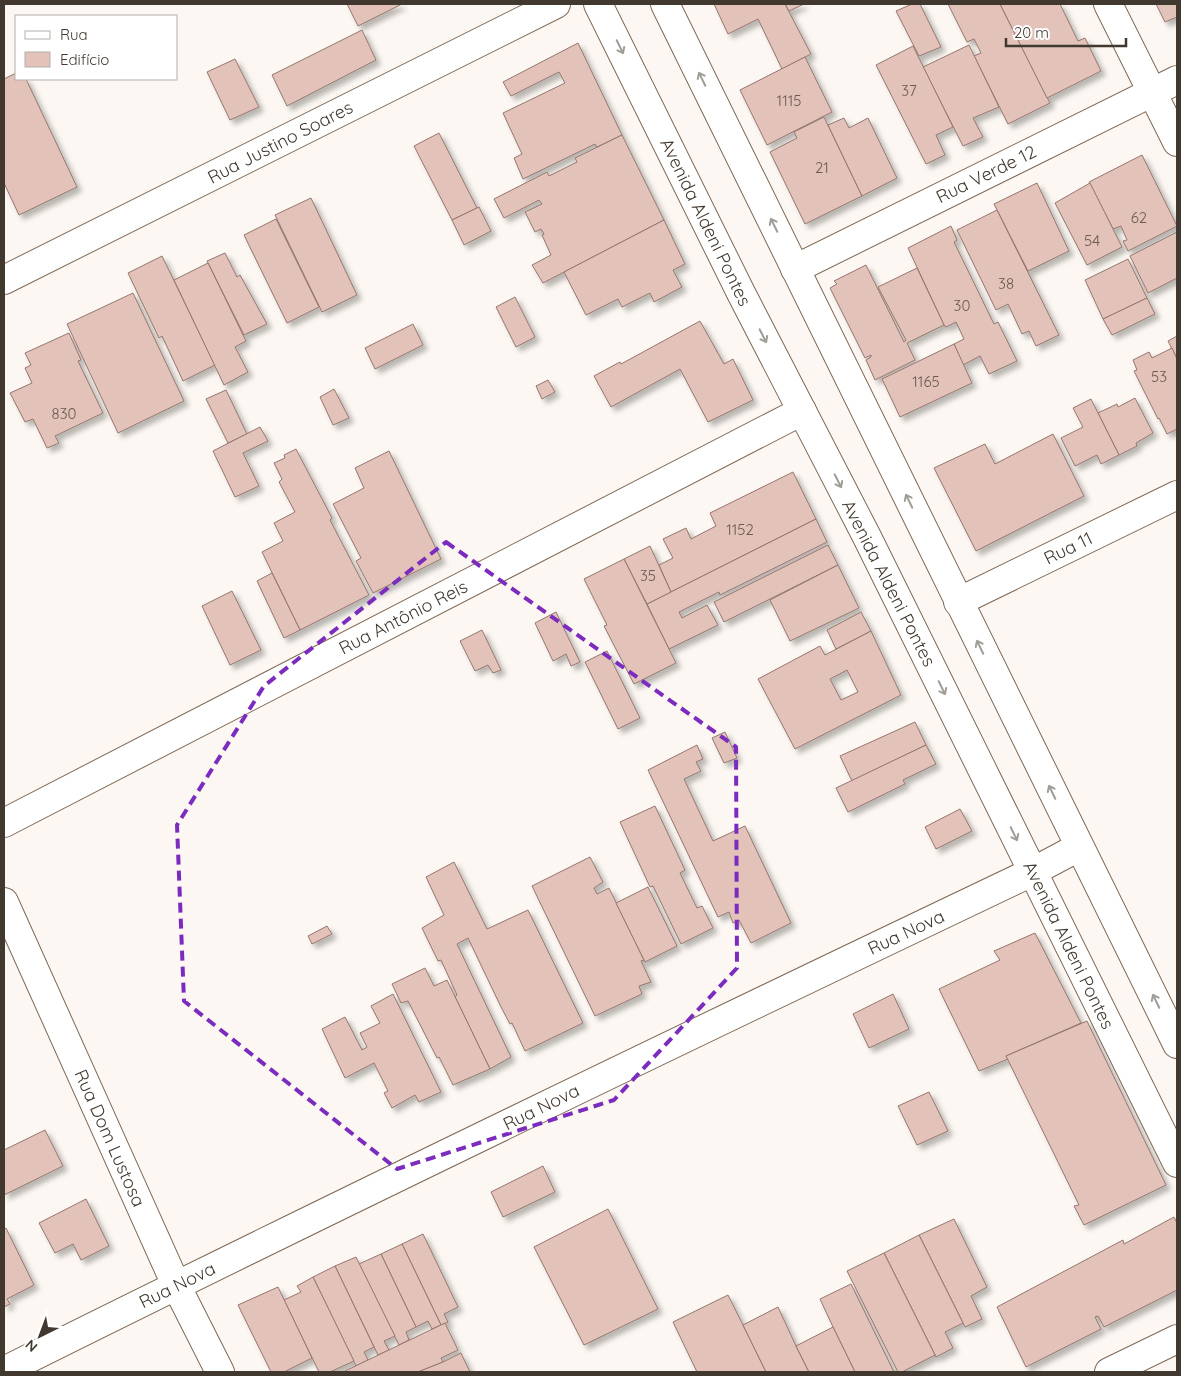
<svg xmlns="http://www.w3.org/2000/svg" width="1181" height="1376" font-family="Quicksand,sans-serif">
  <defs>
    <filter id="shadow"><feDropShadow dx="4.5" dy="4.5" stdDeviation="2.5" flood-color="#0004"/></filter>
  </defs>
  <rect width="100%" height="100%" fill="#fcf7f2"/>
  <g fill="#e3c2b9" stroke="#94766e" fill-rule="evenodd" filter="url(#shadow)">
    <polygon points="347,4 402,4 358,26"/>
    <polygon points="714,4 785,4 811,54 782,69 758,19 728,34"/>
    <polygon points="785,4 804,4 789,11"/>
    <polygon points="912,4 920,4 941,47 919,56 896,11"/>
    <polygon points="948,4 1000,4 1050,103 1008,124 974,56 981,53 974,39 967,42"/>
    <polygon points="1000,4 1060,4 1078,41 1085,38 1101,71 1047,98"/>
    <polygon points="1156,4 1177,4 1177,17 1165,22"/>
    <polygon points="362,30 376,60 287,106 272,75"/>
    <polygon points="578,43 622,135 597,147 595,144 523,179 514,158 522,154 503,113 565,83 559,72 511,96 503,82"/>
    <polygon points="969,45 999,107 973,118 983,137 963,146 923,67"/>
    <polygon points="913,46 953,127 936,135 945,155 926,164 876,65"/>
    <polygon points="805,57 832,112 767,145 740,90"/>
    <polygon points="235,59 259,107 230,120 207,72"/>
    <polygon points="16,73 16,79 26,79 77,187 19,215 4,183 4,79"/>
    <polygon points="824,117 862,196 805,224 770,152 797,138 794,132"/>
    <polygon points="844,118 849,128 868,118 897,178 862,196 828,125"/>
    <polygon points="439,133 477,208 452,220 414,146"/>
    <polygon points="622,135 664,220 543,283 532,265 551,255 542,235 544,234 541,229 535,232 525,212 542,204 539,200 504,218 494,199 547,172 549,176 577,162 575,158"/>
    <polygon points="1142,155 1177,226 1128,251 1123,241 1127,240 1121,226 1113,229 1089,182"/>
    <polygon points="1037,183 1069,251 1028,271 994,204"/>
    <polygon points="1090,183 1122,247 1087,265 1055,203"/>
    <polygon points="311,198 357,295 322,312 275,215"/>
    <polygon points="479,207 491,231 464,245 452,220"/>
    <polygon points="997,210 1059,335 1036,346 1029,331 1022,334 1008,304 996,310 957,230"/>
    <polygon points="276,219 319,307 287,323 244,235"/>
    <polygon points="664,220 685,264 673,270 682,287 654,302 650,293 622,307 618,299 586,315 564,272"/>
    <polygon points="951,226 957,240 954,242 994,324 998,322 1017,361 989,374 980,356 963,365 954,344 964,339 956,322 946,327 944,325 908,248"/>
    <polygon points="1177,232 1177,278 1148,293 1130,256"/>
    <polygon points="225,253 237,277 240,275 267,324 244,335 207,261"/>
    <polygon points="162,256 215,365 183,381 162,336 159,338 128,273"/>
    <polygon points="1128,259 1147,298 1103,319 1085,280"/>
    <polygon points="208,263 246,341 235,347 248,372 224,385 174,280"/>
    <polygon points="866,265 904,342 906,340 878,287 917,268 944,325 907,343 915,360 875,380 866,360 871,357 871,355 865,358 830,288 837,284 834,281"/>
    <polygon points="133,293 184,401 118,433 67,324"/>
    <polygon points="515,297 535,337 516,347 496,307"/>
    <polygon points="1147,298 1155,314 1112,335 1103,319"/>
    <polygon points="700,321 724,364 733,359 753,400 708,422 680,369 611,407 594,376 620,362 621,364"/>
    <polygon points="413,324 423,345 375,369 365,348"/>
    <polygon points="69,333 81,360 78,361 103,413 55,436 59,443 47,448 33,419 25,422 10,393 32,383 25,368 31,365 25,353"/>
    <polygon points="1177,336 1177,359 1168,341"/>
    <polygon points="954,344 972,383 900,417 882,379"/>
    <polygon points="1172,348 1177,359 1177,429 1167,434 1159,418 1158,419 1134,371 1137,370 1133,360 1149,352 1152,358"/>
    <polygon points="548,380 555,392 542,399 536,386"/>
    <polygon points="334,389 349,418 333,425 320,397"/>
    <polygon points="226,390 247,434 228,443 206,399"/>
    <polygon points="1135,398 1153,433 1136,443 1137,446 1119,455 1098,413 1117,404 1118,407"/>
    <polygon points="1091,399 1119,455 1101,464 1097,455 1075,466 1061,438 1083,427 1073,408"/>
    <polygon points="260,427 268,441 243,453 259,486 235,497 213,451"/>
    <polygon points="1053,434 1084,496 976,551 934,468 985,444 995,464"/>
    <polygon points="296,449 332,518 330,520 369,595 300,630 262,552 283,541 274,523 295,512 279,482 282,479 274,463 285,458 284,455"/>
    <polygon points="389,451 441,559 373,593 356,561 361,558 333,504 364,488 355,468"/>
    <polygon points="793,472 816,519 671,592 659,565 673,558 663,539 686,528 691,539 716,526 710,513"/>
    <polygon points="816,519 827,542 720,595 719,592 679,612 682,618 707,605 718,625 669,649 647,604"/>
    <polygon points="828,545 838,565 724,622 714,602"/>
    <polygon points="650,546 671,592 647,604 624,559"/>
    <polygon points="624,559 676,663 634,684 604,626 607,625 584,579"/>
    <polygon points="838,565 859,608 790,641 770,600"/>
    <polygon points="272,573 300,630 284,638 257,581"/>
    <polygon points="232,591 261,650 230,665 202,606"/>
    <polygon points="556,612 580,662 571,666 566,654 553,661 535,623"/>
    <polygon points="861,612 871,631 836,649 827,630"/>
    <polygon points="482,630 501,670 493,673 488,665 475,671 460,641"/>
    <path d="M871 631 901 695 795 749 758 679 820 646 825 655ZM847 670 858 692 841 700 830 679Z"/>
    <polygon points="607,651 640,718 618,729 585,662"/>
    <polygon points="915,722 926,745 852,781 840,756"/>
    <polygon points="725,732 737,758 724,763 712,738"/>
    <polygon points="697,745 703,759 696,762 701,771 684,779 713,841 745,826 791,923 751,943 739,920 733,923 729,912 718,917 648,770"/>
    <polygon points="926,745 936,764 903,780 905,784 848,812 836,788"/>
    <polygon points="655,806 685,870 680,873 697,908 702,906 713,928 681,944 653,886 650,887 620,822"/>
    <polygon points="960,809 972,831 936,849 925,827"/>
    <polygon points="590,857 603,882 594,888 597,894 609,888 644,960 641,961 651,982 639,986 642,994 595,1016 532,886"/>
    <polygon points="454,862 487,929 528,910 583,1023 525,1051 512,1023 510,1024 501,1007 468,938 457,944 511,1057 490,1069 455,997 457,995 441,960 438,961 422,928 444,915 426,877"/>
    <polygon points="648,887 677,946 645,962 616,903"/>
    <polygon points="327,926 332,934 312,944 308,936"/>
    <polygon points="1035,933 1081,1023 1006,1056 1008,1059 979,1071 939,989 1000,960 994,951"/>
    <polygon points="425,968 434,986 447,980 490,1069 453,1085 439,1057 437,1058 408,1001 401,1003 392,984"/>
    <polygon points="393,994 441,1092 419,1102 415,1095 392,1108 384,1093 388,1091 374,1063 345,1078 322,1029 345,1017 362,1050 367,1047 360,1033 380,1023 371,1006"/>
    <polygon points="893,994 909,1029 869,1048 853,1014"/>
    <polygon points="1087,1021 1166,1185 1084,1225 1074,1206 1079,1205 1006,1056"/>
    <polygon points="929,1092 948,1131 917,1145 898,1106"/>
    <polygon points="45,1130 63,1166 4,1195 4,1150"/>
    <polygon points="543,1166 555,1192 503,1217 491,1192"/>
    <polygon points="86,1199 109,1246 81,1260 73,1244 55,1253 39,1223"/>
    <polygon points="608,1209 658,1309 584,1345 534,1247"/>
    <polygon points="1174,1217 1177,1223 1177,1290 1104,1327 1098,1316 1095,1317 1101,1329 1026,1367 997,1307 1123,1240 1124,1244"/>
    <polygon points="954,1219 987,1287 971,1296 982,1319 965,1327 919,1235"/>
    <polygon points="6,1228 34,1285 7,1299 10,1304 4,1307 4,1229"/>
    <polygon points="423,1234 458,1307 444,1314 448,1322 441,1325 402,1244"/>
    <polygon points="919,1235 963,1323 945,1332 953,1348 936,1357 884,1253"/>
    <polygon points="402,1244 441,1325 432,1329 428,1321 416,1327 381,1254"/>
    <polygon points="884,1253 935,1355 902,1372 898,1372 847,1271"/>
    <polygon points="381,1254 416,1327 406,1332 409,1340 399,1345 359,1264"/>
    <polygon points="356,1257 395,1336 384,1341 389,1350 378,1355 335,1266"/>
    <polygon points="335,1266 374,1347 364,1352 368,1360 356,1366 313,1277"/>
    <polygon points="313,1277 354,1361 330,1372 319,1372 284,1300 301,1292 297,1286"/>
    <polygon points="851,1284 894,1372 855,1372 833,1327 820,1299"/>
    <polygon points="278,1287 312,1358 284,1372 271,1372 238,1305"/>
    <polygon points="728,1295 743,1325 766,1372 697,1372 673,1322"/>
    <polygon points="778,1307 796,1346 809,1372 766,1372 743,1325"/>
    <polygon points="445,1323 458,1350 441,1358 443,1362 418,1372 343,1372"/>
    <polygon points="833,1327 855,1372 809,1372 796,1346"/>
    <polygon points="461,1353 470,1372 418,1372 443,1362"/>
  </g>
  <g fill="none" stroke-linecap="round" stroke-linejoin="round">
    <g stroke="#7f6956" stroke-width="30">
      <g id="minor">
        <polyline points="1108,4 1177,142"/>
        <polyline points="795,269 1177,80"/>
        <polyline points="4,280 556,4"/>
        <polyline points="958,602 1177,495"/>
        <polyline points="4,823 802,411"/>
        <polyline points="4,902 176,1285 220,1372"/>
        <path d="M4 1371C345 1201 688 1036 1032 872L1079 847"/>
        <polyline points="1109,1372 1177,1339"/>
      </g>
    </g>
    <g stroke="#7f6956" stroke-width="30">
      <g id="secondary">
        <polyline points="598,4 741,293 867,537 1177,1163"/>
        <polyline points="665,4 1177,1044"/>
      </g>
    </g>
    <use href="#minor" stroke="#fff" stroke-width="28"/>
    <use href="#secondary" stroke="#fff" stroke-width="28"/>
  </g>
  <defs><path id="oneway-shaft" d="M-6 0H5M1.5-3L5.5 0L1.5 3" fill="none" stroke-width="1.6" stroke-linecap="round" stroke-linejoin="round" transform="scale(1.25)"/></defs>
  <g stroke="#a09c97">
    <use href="#oneway-shaft" transform="translate(620 47) rotate(64)"/>
    <use href="#oneway-shaft" transform="translate(702 79) rotate(-116)"/>
    <use href="#oneway-shaft" transform="translate(774 225) rotate(-116)"/>
    <use href="#oneway-shaft" transform="translate(763 336) rotate(63)"/>
    <use href="#oneway-shaft" transform="translate(838 481) rotate(63)"/>
    <use href="#oneway-shaft" transform="translate(909 501) rotate(-116)"/>
    <use href="#oneway-shaft" transform="translate(980 647) rotate(-116)"/>
    <use href="#oneway-shaft" transform="translate(942 688) rotate(64)"/>
    <use href="#oneway-shaft" transform="translate(1052 792) rotate(-116)"/>
    <use href="#oneway-shaft" transform="translate(1014 834) rotate(64)"/>
    <use href="#oneway-shaft" transform="translate(1156 1001) rotate(-116)"/>
  </g>
  <path fill="none" stroke="#7b2cbf" stroke-width="4" stroke-dasharray="10 6" stroke-linejoin="round" d="M446 542 736 747 737 968 614 1100 397 1169 184 1001 177 825 264 686Z"/>
  <g text-anchor="middle" dominant-baseline="central" stroke-width="5" stroke-linejoin="round" paint-order="stroke">
    <g font-size="15" fill="#6a5a52">
      <text x="909" y="90">37</text>
      <text x="789" y="100">1115</text>
      <text x="822" y="167">21</text>
      <text x="1139" y="217">62</text>
      <text x="1092" y="240">54</text>
      <text x="1006" y="283">38</text>
      <text x="962" y="305">30</text>
      <text x="1159" y="376">53</text>
      <text x="926" y="381">1165</text>
      <text x="64" y="413">830</text>
      <text x="740" y="529">1152</text>
      <text x="648" y="575">35</text>
    </g>
    <g font-size="18" fill="#41382f" stroke="#fff">
      <text transform="translate(280 142) rotate(-27)">Rua Justino Soares</text>
      <text transform="translate(986 174) rotate(-26)">Rua Verde 12</text>
      <text transform="translate(706 222) rotate(64)">Avenida Aldeni Pontes</text>
      <text transform="translate(1068 548) rotate(-26)">Rua 11</text>
      <text transform="translate(889 583) rotate(63)">Avenida Aldeni Pontes</text>
      <text transform="translate(403 617) rotate(-27)">Rua Antônio Reis</text>
      <text transform="translate(906 932) rotate(-25)">Rua Nova</text>
      <text transform="translate(1069 945) rotate(64)">Avenida Aldeni Pontes</text>
      <text transform="translate(541 1107) rotate(-26)">Rua Nova</text>
      <text transform="translate(110 1138) rotate(66)">Rua Dom Lustosa</text>
      <text transform="translate(177 1285) rotate(-26)">Rua Nova</text>
    </g>
  </g>
  <rect width="1181" height="1376" fill="none" stroke="#41382f" stroke-width="10"/>
  <rect x="15" y="15" width="162" height="65" fill="#ffffff" stroke="#b3afac"/>
  <rect x="25" y="31" width="25" height="8" fill="#ffffff" stroke="#b3afac"/>
  <text x="60" y="40" font-size="15" fill="#41382f">Rua</text>
  <rect x="25" y="52" width="25" height="15" fill="#e3c2b9" stroke="#b3afac"/>
  <text x="60" y="65" font-size="15" fill="#41382f">Edifício</text>
  <g transform="translate(40 1336) rotate(222)" stroke="#ffffff" stroke-width="4" paint-order="stroke">
  <path d="M0-4L9 19L0 12L-9 19Z" fill="#41382f"/>
  <text y="-8" font-size="14" font-weight="bold" text-anchor="middle" fill="#41382f">N</text>
  </g>
  <path d="M1006 38v8h120v-8" fill="none" stroke="#41382f" stroke-width="2.5"/>
  <text x="1014" y="38" font-size="15" fill="#41382f" stroke="#ffffff" stroke-width="4" paint-order="stroke">20 m</text>
</svg>
